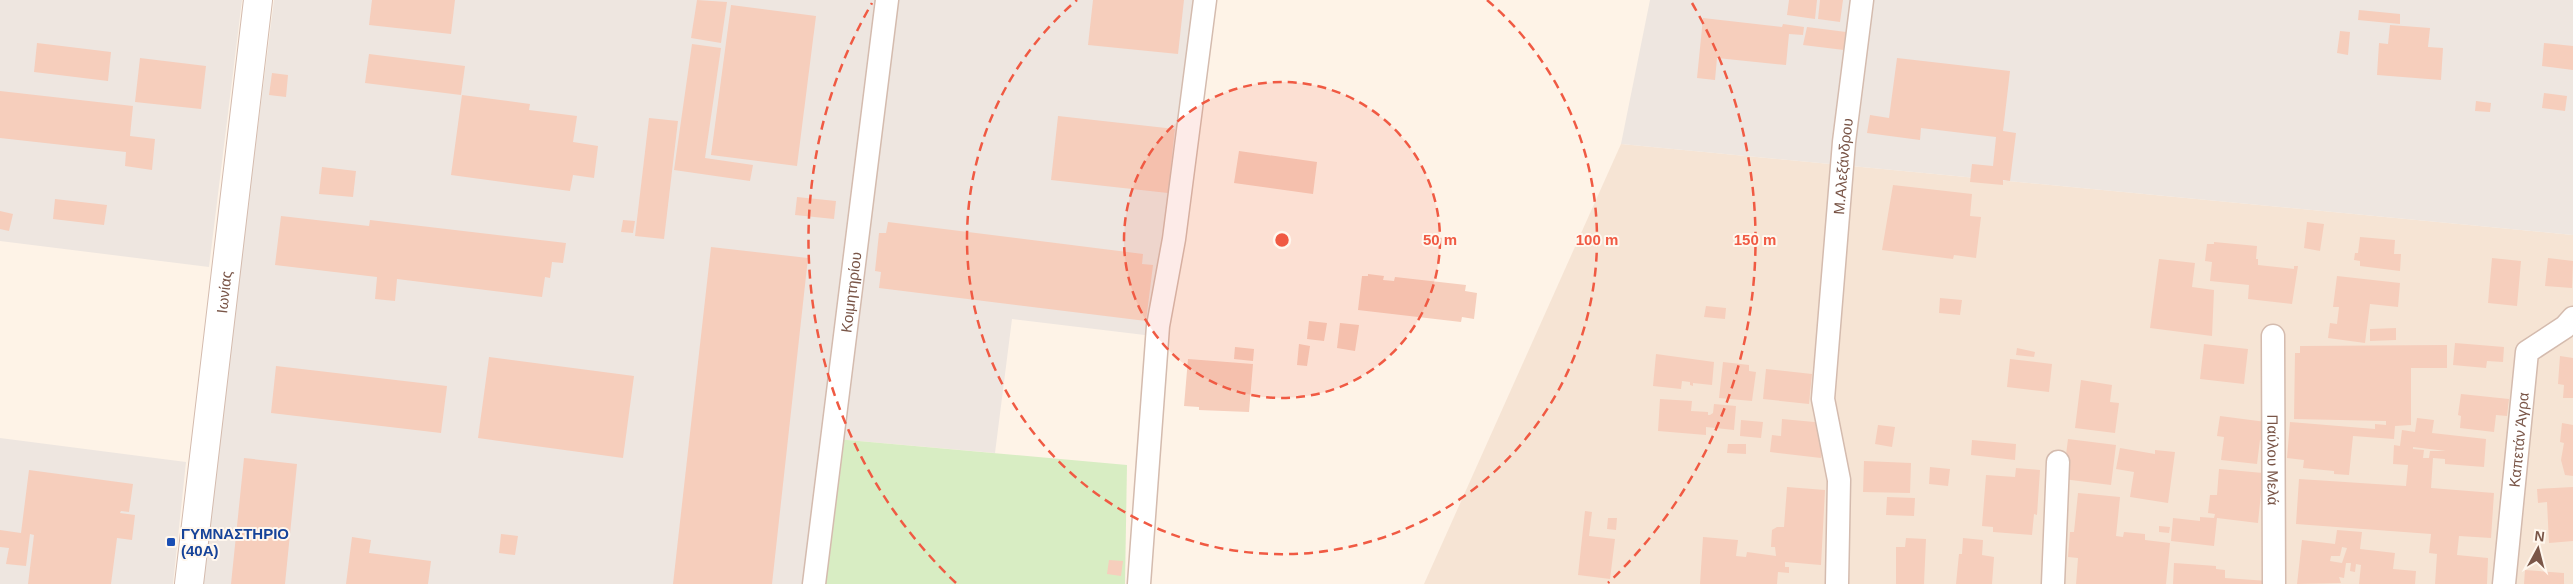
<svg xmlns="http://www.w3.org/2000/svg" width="2573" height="584" font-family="Arial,sans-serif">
  <rect width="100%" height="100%" fill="#fef3e7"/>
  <polygon fill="#f6e4d4" points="1621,144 2573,235 2573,584 1424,584"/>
  <g fill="#eee6e0">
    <polygon points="0,0 242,0 209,267 0,241"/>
    <polygon points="274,0 879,0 807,584 200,584"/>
    <polygon points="891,0 1197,0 1153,336 1012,319 995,453 836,439"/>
    <polygon points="1650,0 2573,0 2573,235 1621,144"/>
    <polygon points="0,438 186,462 173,584 0,584"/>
  </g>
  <polygon fill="#d8edc3" points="836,439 1127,465 1125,584 821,584"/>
  <g fill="#f6cebc" fill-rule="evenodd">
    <polygon points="372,0 455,0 451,34 369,25"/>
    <polygon points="697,0 727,2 721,43 691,38"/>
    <polygon points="1093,0 1184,0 1178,54 1088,45"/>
    <polygon points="1789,0 1817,0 1815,19 1787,15"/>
    <polygon points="1820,0 1843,0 1840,22 1818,19"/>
    <polygon points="731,5 816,16 797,166 711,155"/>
    <polygon points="2359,10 2400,14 2400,24 2358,20"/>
    <polygon points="1703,18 1782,27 1783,24 1804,27 1803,35 1789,34 1786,65 1717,58 1715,80 1697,78"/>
    <polygon points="2390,25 2430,28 2428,47 2443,48 2441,80 2377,75 2379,43 2388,44"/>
    <polygon points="1807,27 1854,33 1852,51 1803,45"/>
    <polygon points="2340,31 2350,32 2348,55 2337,53"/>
    <polygon points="37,43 111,52 108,81 34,72"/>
    <polygon points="2544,43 2573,46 2573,70 2542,66"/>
    <polygon points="692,44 721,48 705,158 753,165 750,181 674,170"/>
    <polygon points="369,54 465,66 461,95 365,83"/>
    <polygon points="140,58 206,66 201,109 135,102"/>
    <polygon points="1897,58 2010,71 2003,131 2016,133 2010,181 2003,180 2003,185 1970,182 1972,164 1993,166 1996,137 1921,128 1920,140 1867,133 1870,115 1889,118"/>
    <polygon points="272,73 288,75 286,97 269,95"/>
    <polygon points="0,91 133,106 130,136 155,139 152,170 125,166 126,152 0,138"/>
    <polygon points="2544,93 2567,96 2565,111 2542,108"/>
    <polygon points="462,95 530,104 529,110 577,116 573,142 598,146 594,178 573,175 570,191 451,175"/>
    <polygon points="2476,101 2491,103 2490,112 2475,111"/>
    <polygon points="1058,116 1175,129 1168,193 1051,180"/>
    <polygon points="649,118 678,121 664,239 635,236"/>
    <polygon points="1239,151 1317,162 1313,194 1234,183"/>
    <polygon points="322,167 356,171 353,197 319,194"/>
    <polygon points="1893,185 1972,194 1970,216 1981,217 1976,258 1954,255 1953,259 1882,250"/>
    <polygon points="797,197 836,201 834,219 795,215"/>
    <polygon points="55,199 107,205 104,225 53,219"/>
    <polygon points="0,211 13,214 9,231 0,229"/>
    <polygon points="281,216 369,226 370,220 566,243 563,263 552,262 550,278 545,277 542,297 397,279 395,301 375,299 377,277 275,265"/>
    <polygon points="623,220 635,221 633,233 621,232"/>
    <polygon points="888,222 1143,254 1142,264 1153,265 1146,321 879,288 881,272 875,271 879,233 886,233"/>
    <polygon points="2307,222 2324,224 2320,251 2304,248"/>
    <polygon points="2360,237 2395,240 2394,254 2401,254 2400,271 2360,266 2360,261 2354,260 2355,253 2358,253"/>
    <polygon points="2214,242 2257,246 2256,259 2258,259 2258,265 2294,269 2294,266 2298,266 2292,304 2248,299 2249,285 2210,281 2212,262 2205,261 2207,244 2214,244"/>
    <polygon points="711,247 808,258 772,584 673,584"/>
    <polygon points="2492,258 2521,261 2517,306 2488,303"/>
    <polygon points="2548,258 2573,261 2572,288 2545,286"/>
    <polygon points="2159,259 2195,263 2192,287 2214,290 2212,336 2150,328"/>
    <polygon points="1368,274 1384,276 1383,280 1394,281 1395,277 1466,285 1465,291 1477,293 1474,319 1462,317 1461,322 1358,310 1362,276 1368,276"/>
    <polygon points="2337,276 2400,283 2398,307 2370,304 2365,343 2328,338 2330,323 2337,324 2339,307 2333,307"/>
    <polygon points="1940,298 1962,300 1960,315 1939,313"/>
    <polygon points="1706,306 1726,308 1725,319 1704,317"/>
    <polygon points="1309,321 1327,323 1324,341 1307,339"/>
    <polygon points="1340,323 1359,325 1355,351 1337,348"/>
    <polygon points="2396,328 2396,340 2370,341 2370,329"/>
    <polygon points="2455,343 2504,347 2503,362 2487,361 2486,368 2453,365"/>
    <polygon points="1299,344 1310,346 1307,366 1297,365"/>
    <polygon points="2204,344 2248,349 2244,384 2200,379"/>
    <polygon points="2447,345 2447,368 2411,368 2411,425 2395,426 2394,439 2353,436 2349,475 2334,474 2334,471 2303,468 2304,460 2287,458 2290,422 2375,429 2375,424 2386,425 2386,421 2294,419 2295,353 2300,353 2300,346"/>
    <polygon points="1235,347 1254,349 1253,361 1234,359"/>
    <polygon points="2017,348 2035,352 2034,357 2016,355"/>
    <polygon points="1656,354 1714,362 1712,385 1693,383 1693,386 1690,385 1690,382 1682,381 1681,389 1653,386"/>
    <polygon points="2560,356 2573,358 2573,398 2563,398 2564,385 2558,384"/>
    <polygon points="489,357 634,376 623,458 478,438"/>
    <polygon points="1188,359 1253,364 1249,412 1199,410 1199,407 1184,406"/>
    <polygon points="2010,359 2052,364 2049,392 2007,387"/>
    <polygon points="1723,362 1749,365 1749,371 1756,372 1752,401 1719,398"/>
    <polygon points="276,366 447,386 441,433 271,413"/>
    <polygon points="1766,369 1812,374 1809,404 1763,399"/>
    <polygon points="2081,380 2112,385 2110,402 2119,403 2115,433 2075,428"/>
    <polygon points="2461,394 2509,399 2507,416 2496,415 2494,432 2460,428 2461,416 2458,415"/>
    <polygon points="1660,399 1692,401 1691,411 1708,412 1708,415 1710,415 1713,413 1714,404 1736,406 1734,430 1706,427 1706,435 1658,431"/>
    <polygon points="2220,416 2266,422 2263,441 2260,440 2257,464 2221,460 2224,437 2217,436"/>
    <path d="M2417 418 2434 420 2432 433 2486 439 2484 467 2445 464V459L2433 458 2431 488 2494 493 2491 538 2459 536 2457 555 2488 558 2487 584H2435L2437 554 2429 553 2431 534 2296 524 2299 479 2406 486 2408 465 2393 464 2394 445 2400 446 2402 430 2415 432ZM2413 447 2446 451H2430L2429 458H2423L2424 450 2413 449Z"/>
    <polygon points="1782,419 1825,423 1821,458 1770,452 1772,435 1781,436"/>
    <polygon points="1741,420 1763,422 1761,438 1740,436"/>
    <polygon points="2562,423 2573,425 2573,476 2565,475 2561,460 2564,443 2560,442"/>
    <polygon points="1878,425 1895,427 1892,447 1875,444"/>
    <polygon points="2068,439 2116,445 2111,485 2063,479"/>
    <polygon points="1972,440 2016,444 2015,460 1971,455"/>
    <polygon points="1728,444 1746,444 1746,454 1727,453"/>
    <polygon points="2120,448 2155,454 2155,450 2175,452 2168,503 2130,497 2134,472 2116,469"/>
    <polygon points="244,458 297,464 285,584 231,584"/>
    <polygon points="1864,461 1911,463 1910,493 1863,492"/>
    <polygon points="1930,467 1950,469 1948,486 1929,484"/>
    <polygon points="2016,468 2040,470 2037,515 2034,514 2032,535 1993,532 1993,527 1982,526 1986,475 2015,477"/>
    <polygon points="2219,469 2263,473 2258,523 2217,518 2214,546 2171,541 2173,518 2200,521 2200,517 2214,518 2215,514 2208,513 2210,495 2217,495"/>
    <polygon points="29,470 133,484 129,512 121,511 120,513 135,515 132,540 117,538 111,584 28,584 34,535 30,534 26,566 6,564 9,548 0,547 0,530 21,533"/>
    <polygon points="1787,487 1825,490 1821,565 1785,562 1785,567 1789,567 1789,573 1778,572 1777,584 1700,584 1703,537 1738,540 1736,556 1746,557 1747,552 1776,556 1775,547 1771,547 1772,530 1777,527 1784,527"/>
    <polygon points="2573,487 2573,541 2549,543 2547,502 2538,503 2537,489"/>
    <polygon points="2078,493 2120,497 2116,536 2123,537 2124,532 2145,534 2145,540 2170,543 2166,584 2076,584 2078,558 2068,557 2070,532 2074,532"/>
    <polygon points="1887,497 1915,498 1914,516 1886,515"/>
    <polygon points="1585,511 1592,512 1589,536 1615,539 1610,579 1578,575"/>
    <polygon points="1608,518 1617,518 1616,530 1607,529"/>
    <polygon points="2159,526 2170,527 2169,533 2159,532"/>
    <path d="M2337 530 2362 532 2360 549 2395 553 2393 569 2416 571 2415 584H2359L2361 565 2356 564 2355 572 2350 571 2351 563H2346L2344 578 2339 577 2341 583 2297 584 2302 540 2335 544ZM2342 547 2347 548 2342 563 2330 561 2331 556H2340Z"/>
    <polygon points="501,534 518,536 515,555 499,553"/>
    <polygon points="352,537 371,540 369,553 431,561 428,584 346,584"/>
    <polygon points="1906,538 1926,539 1924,584 1896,584 1896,547 1905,547"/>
    <polygon points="1963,538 1983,540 1982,555 1994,557 1992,584 1956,584 1959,554 1962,554"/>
    <polygon points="1109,560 1123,561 1121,576 1107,574"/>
    <polygon points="2174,563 2216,566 2216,569 2225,570 2225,578 2268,581 2268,584 2173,584"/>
    <polygon points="2525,570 2564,573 2564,584 2524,584"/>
  </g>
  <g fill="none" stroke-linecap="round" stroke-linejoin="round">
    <g stroke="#d4bbae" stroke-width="25">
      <g id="minor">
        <path id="s1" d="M2273 336 2274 584"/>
        <path id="s2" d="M814 584 887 0"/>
        <polyline points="1139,584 1158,326 1174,239 1205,0"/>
        <path id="s3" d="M1837 584 1839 480 1823 399 1844 142 1862 0"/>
        <polyline points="2053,584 2058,462"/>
        <path id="s4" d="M2504 584 2527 352 2565 327 2573 318"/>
      </g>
    </g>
    <g stroke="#d4bbae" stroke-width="30">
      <g id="tertiary">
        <path id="s5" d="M189 584 258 0"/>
      </g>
    </g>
    <use href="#minor" stroke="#fff" stroke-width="22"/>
    <use href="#tertiary" stroke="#fff" stroke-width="28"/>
  </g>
  <circle cx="1282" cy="240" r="158" fill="#f05a43" fill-opacity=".12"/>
  <g fill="none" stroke="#f05a43" stroke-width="2.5" stroke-dasharray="9 6">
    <circle cx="1282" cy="240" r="158"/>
    <path d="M1487 0A315 315 0 1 1 1077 0"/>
    <path d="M956 583A473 473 0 0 1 872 3M1692 3A473 473 0 0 1 1608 583"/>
  </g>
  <rect fill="#1a4fb4" stroke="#fff7ee" stroke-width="2" x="166" y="537" width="10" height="10" rx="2.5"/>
  <g text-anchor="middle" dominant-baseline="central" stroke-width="4" stroke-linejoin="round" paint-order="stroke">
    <g font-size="15" fill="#7a5648" stroke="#fff7ee">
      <text stroke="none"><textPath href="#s3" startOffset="420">Μ.Αλεξάνδρου</textPath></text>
      <text stroke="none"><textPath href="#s5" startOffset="294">Ιωνίας</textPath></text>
      <text stroke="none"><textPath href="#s2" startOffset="294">Κοιμητηρίου</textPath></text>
      <text stroke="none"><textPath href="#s4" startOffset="145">Καπετάν Άγρα</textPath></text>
      <text stroke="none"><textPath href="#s1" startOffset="124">Παύλου Μελά</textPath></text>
    </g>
    <g font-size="15" font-weight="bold" fill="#164399" stroke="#fff7ee" text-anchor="start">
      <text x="181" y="533">ΓΥΜΝΑΣΤΗΡΙΟ<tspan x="181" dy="17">(40Α)</tspan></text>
    </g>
  </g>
  <circle cx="1282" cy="240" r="8" fill="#f05a43" stroke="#fff7ee" stroke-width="2.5"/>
  <g font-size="15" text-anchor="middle" font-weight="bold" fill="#f05a43" stroke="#fff7ee" stroke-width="4" stroke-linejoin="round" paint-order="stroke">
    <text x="1440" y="245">50 m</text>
    <text x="1597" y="245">100 m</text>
    <text x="1755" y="245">150 m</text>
  </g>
  <g transform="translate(2538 549) rotate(7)" stroke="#fff7ee" stroke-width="4" paint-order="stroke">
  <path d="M0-4L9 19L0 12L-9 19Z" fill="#7a5648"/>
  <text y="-8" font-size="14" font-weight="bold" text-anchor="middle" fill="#7a5648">N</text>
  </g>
</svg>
